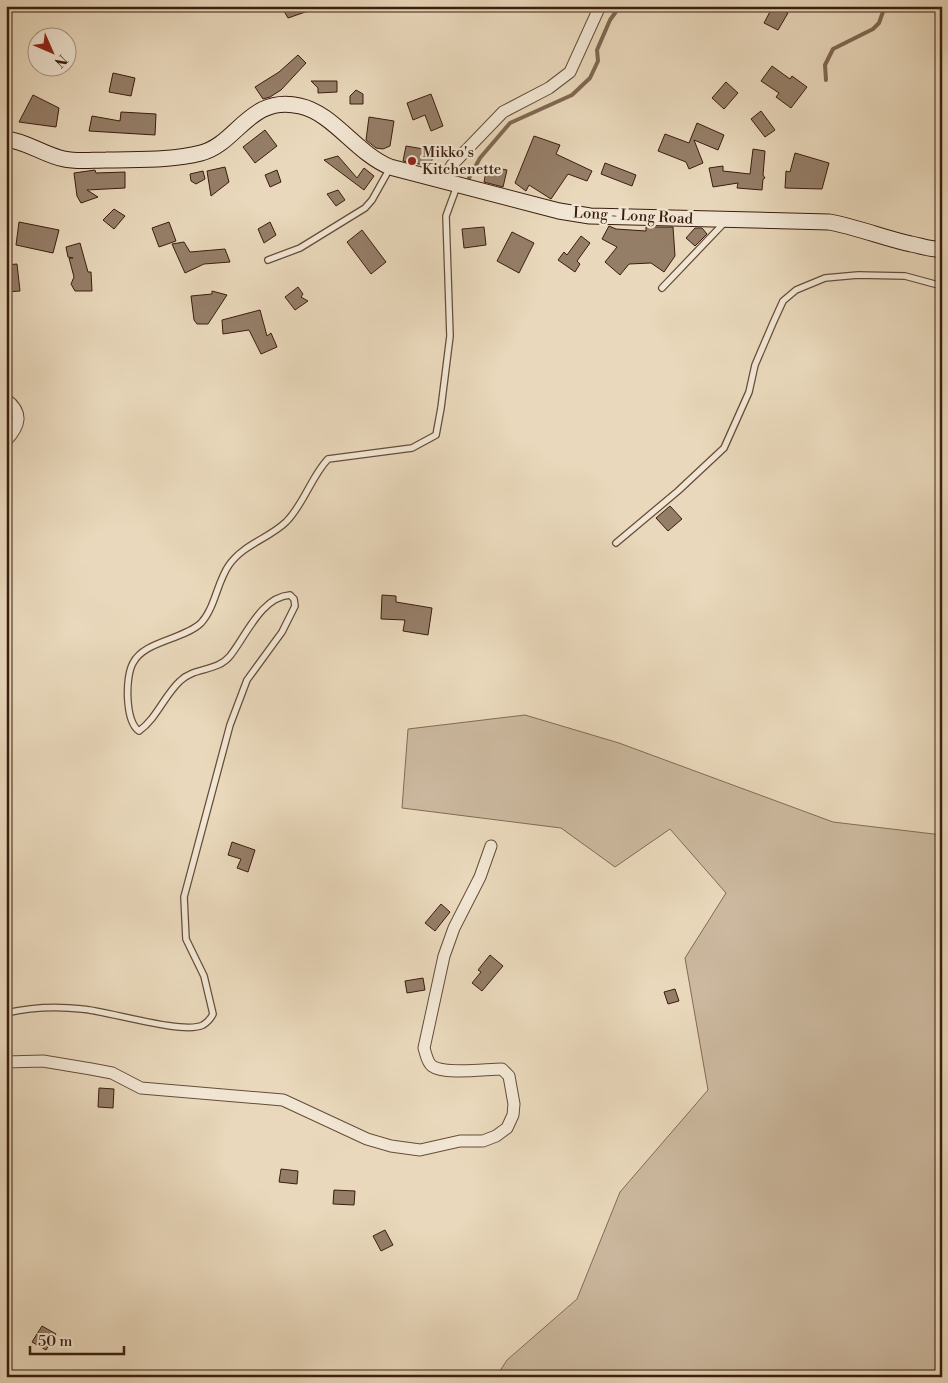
<svg xmlns="http://www.w3.org/2000/svg" width="948" height="1383" font-family="'Libre Bodoni',serif">
  <rect width="100%" height="100%" fill="#e9d8bb"/>
  <filter id="stains"><feTurbulence type="fractalNoise" baseFrequency=".004" numOctaves="4"/><feColorMatrix values="0 0 0 0 .2 0 0 0 0 .09 0 0 0 0 .02 0 0 0 .5 -.17"/></filter>
  <radialGradient id="worn" r=".72"><stop offset=".6" stop-color="#630" stop-opacity="0"/><stop offset="1" stop-color="#630" stop-opacity=".3"/></radialGradient>
  <polygon fill="#cbb89e" stroke="#836a56" points="525,715 619,743 833,822 942,835 942,1377 496,1377 507,1360 577,1299 620,1192 708,1090 685,958 726,893 670,829 615,867 561,828 402,808 408,729"/>
  <g fill="none" stroke-linecap="round" stroke-linejoin="round">
    <g stroke="#806752" stroke-width="4">
      <polyline points="826,80 825,65 833,49 873,29 879,23 885,6"/>
      <polyline points="469,178 480,158 510,123 572,95 590,78 598,61 597,50 610,20 620,6"/>
    </g>
  </g>
  <g fill="#957e68" stroke="#3b1d0e">
    <polygon points="281,6 317,6 317,8 288,18"/>
    <polygon points="773,6 788,13 778,30 764,23"/>
    <polygon points="298,55 306,63 281,90 270,97 263,99 255,87 279,72"/>
    <polygon points="772,66 790,79 792,76 807,87 791,108 776,97 779,93 761,81"/>
    <polygon points="113,73 135,78 131,96 109,92"/>
    <polygon points="311,81 337,81 337,92 318,93 318,88"/>
    <polygon points="726,82 738,93 724,109 712,98"/>
    <polygon points="356,90 363,94 363,104 350,104 350,96"/>
    <polygon points="431,94 443,126 431,131 425,115 413,120 407,103"/>
    <polygon points="33,95 59,108 56,127 19,122"/>
    <polygon points="761,111 775,130 765,137 751,119"/>
    <polygon points="121,112 156,114 155,135 89,131 92,116 120,121"/>
    <polygon points="369,117 394,121 390,146 383,149 376,148 366,140"/>
    <polygon points="697,123 724,135 718,150 694,140 703,163 689,169 686,162 658,151 665,134 689,143"/>
    <polygon points="265,130 277,146 255,163 243,147"/>
    <polygon points="534,136 560,145 556,154 592,171 587,181 568,174 551,199 529,185 526,191 515,183"/>
    <polygon points="406,146 435,151 430,166 403,161"/>
    <polygon points="753,149 765,151 763,175 765,178 763,179 762,190 737,188 738,183 713,187 709,168 723,166 723,171 750,174"/>
    <polygon points="795,153 829,163 822,189 785,188 786,171 790,172"/>
    <polygon points="338,156 357,178 364,168 374,176 364,190 324,160"/>
    <polygon points="605,163 636,175 632,186 601,174"/>
    <polygon points="487,166 507,170 503,187 484,182"/>
    <polygon points="225,167 229,182 211,196 207,171"/>
    <polygon points="95,170 96,173 125,172 125,188 87,190 98,197 81,203 77,196 74,173"/>
    <polygon points="277,170 281,182 270,187 265,175"/>
    <polygon points="203,171 205,179 196,184 191,181 190,174"/>
    <polygon points="338,190 345,200 336,206 327,194"/>
    <polygon points="114,209 125,216 114,229 103,220"/>
    <polygon points="19,222 59,230 53,253 16,245"/>
    <polygon points="169,222 176,241 159,247 152,228"/>
    <polygon points="270,222 276,235 264,243 258,229"/>
    <polygon points="609,226 616,229 646,231 646,227 673,227 675,256 664,272 651,263 629,264 620,275 605,262 617,247 602,239"/>
    <polygon points="484,227 486,245 464,248 462,229"/>
    <polygon points="695,228 702,228 707,234 695,246 686,238"/>
    <polygon points="362,230 386,262 371,274 347,242"/>
    <polygon points="512,232 534,243 519,273 497,261"/>
    <polygon points="581,236 590,243 577,261 580,264 575,272 558,260 564,252 567,255"/>
    <polygon points="184,242 190,252 225,249 230,262 204,264 185,273 172,244"/>
    <polygon points="80,243 88,272 91,272 92,291 75,291 71,284 74,277 69,258 73,258 68,257 66,247"/>
    <polygon points="17,264 20,291 6,292 6,265"/>
    <polygon points="298,287 303,294 301,297 308,301 295,310 285,297"/>
    <polygon points="212,291 227,295 208,324 197,324 194,320 191,296 212,294"/>
    <polygon points="260,310 267,336 271,333 277,347 261,354 249,330 223,334 222,320"/>
    <polygon points="670,506 682,519 668,531 656,518"/>
    <polygon points="382,595 396,596 396,602 432,608 428,635 403,631 405,620 381,619"/>
    <polygon points="232,842 255,850 248,872 237,868 241,859 228,855"/>
    <polygon points="441,904 450,912 435,931 425,923"/>
    <polygon points="490,955 503,966 482,991 472,983 481,972 478,970"/>
    <polygon points="423,978 425,990 407,993 405,981"/>
    <polygon points="675,989 679,1001 668,1004 664,992"/>
    <polygon points="99,1088 114,1089 113,1108 98,1107"/>
    <polygon points="281,1169 298,1171 297,1184 279,1182"/>
    <polygon points="334,1190 355,1191 354,1205 333,1204"/>
    <polygon points="385,1230 393,1245 381,1251 373,1236"/>
    <polygon points="42,1326 56,1334 46,1350 32,1342"/>
  </g>
  <g fill="none" stroke-linecap="round" stroke-linejoin="round">
    <g stroke="#664c39" stroke-width="8">
      <g id="lane">
        <polyline points="268,260 300,248 365,208 372,200 390,168"/>
        <polyline points="662,288 724,223"/>
        <polyline points="616,543 678,491 724,448 749,392 755,365 773,323 783,301 796,290 825,278 858,275 905,276 942,286"/>
        <path d="M6 1013C32 1007 56 1006 82 1009 108 1011 183 1035 203 1025 208 1022 211 1018 213 1014L204 976 186 939 184 897 230 725 247 680 282 632 295 606 294 599 290 595C261 597 246 636 230 656 217 672 194 667 180 681 164 696 157 718 139 731 125 721 125 677 133 663 144 641 183 640 201 623 215 608 217 582 229 565 244 544 268 539 286 522 304 504 311 477 328 459L412 448 436 435 441 408 450 336 446 216 457 186"/>
      </g>
    </g>
    <g stroke="#664c39" stroke-width="13">
      <g id="street">
        <polyline points="444,181 452,165 503,112 549,88 570,72 600,6"/>
        <path d="M6 399C24 413 20 426 6 441"/>
        <path d="M6 1062 43 1061 91 1069 112 1073 141 1088 283 1100 367 1139 391 1146 420 1150 460 1141H483L496 1136 507 1128 513 1115 514 1104 509 1076 502 1069C486 1069 444 1075 432 1066 427 1062 426 1054 424 1048L444 956 454 928 480 877 491 846"/>
      </g>
    </g>
    <g stroke="#3b1d0e" stroke-width="17">
      <path id="secondary" d="M6 139C26 141 44 155 64 159 77 162 92 160 106 160 136 159 170 161 201 153 237 144 250 94 300 106 333 113 356 153 390 167L559 211 590 216 829 222C857 227 884 238 911 244 922 246 931 250 942 249"/>
    </g>
    <use href="#lane" stroke="#f1e6d3" stroke-width="5.5"/>
    <use href="#street" stroke="#f1e6d3" stroke-width="11"/>
    <use href="#secondary" stroke="#f1e6d3" stroke-width="15"/>
  </g>
  <circle fill="#8f2418" stroke="#f1e6d3" stroke-width="2" cx="412" cy="161" r="5"/>
  <g text-anchor="middle" dominant-baseline="central" stroke-width="4.5" stroke-linejoin="round" paint-order="stroke">
    <g font-size="15" fill="#3b1d0e" stroke="#f1e6d3" text-anchor="start">
      <text x="422" y="152">Mikko's<tspan x="422" dy="17">Kitchenette</tspan></text>
    </g>
    <g font-size="15" fill="#3b1d0e" stroke="#f1e6d3">
      <text transform="translate(633 216) rotate(3)">Long - Long Road</text>
    </g>
  </g>
  <rect width="948" height="1383" fill="none" stroke="#e9d8bb" stroke-width="25"/>
  <rect x="8" y="8" width="933" height="1368" fill="none" stroke="#3b1d0e" stroke-width="2.5"/>
  <rect x="12" y="12" width="923" height="1358" fill="none" stroke="#3b1d0e"/>
  <g transform="translate(52 52) rotate(135)"><circle r="24" fill="#f1e6d3" stroke="#a89684"/>
  <path d="M0-4L9 19L0 12L-9 19Z" fill="#8f2418"/>
  <text y="-8" font-size="14" font-weight="bold" text-anchor="middle" fill="#3b1d0e">N</text>
  </g>
  <path d="M30 1346v8h94v-8" fill="none" stroke="#3b1d0e" stroke-width="2.5"/>
  <text x="38" y="1346" font-size="15" fill="#3b1d0e" stroke="#f1e6d3" stroke-width="4" paint-order="stroke">50 m</text>
  <rect width="100%" height="100%" filter="url(#stains)"/>
  <rect width="100%" height="100%" fill="url(#worn)"/>
</svg>
